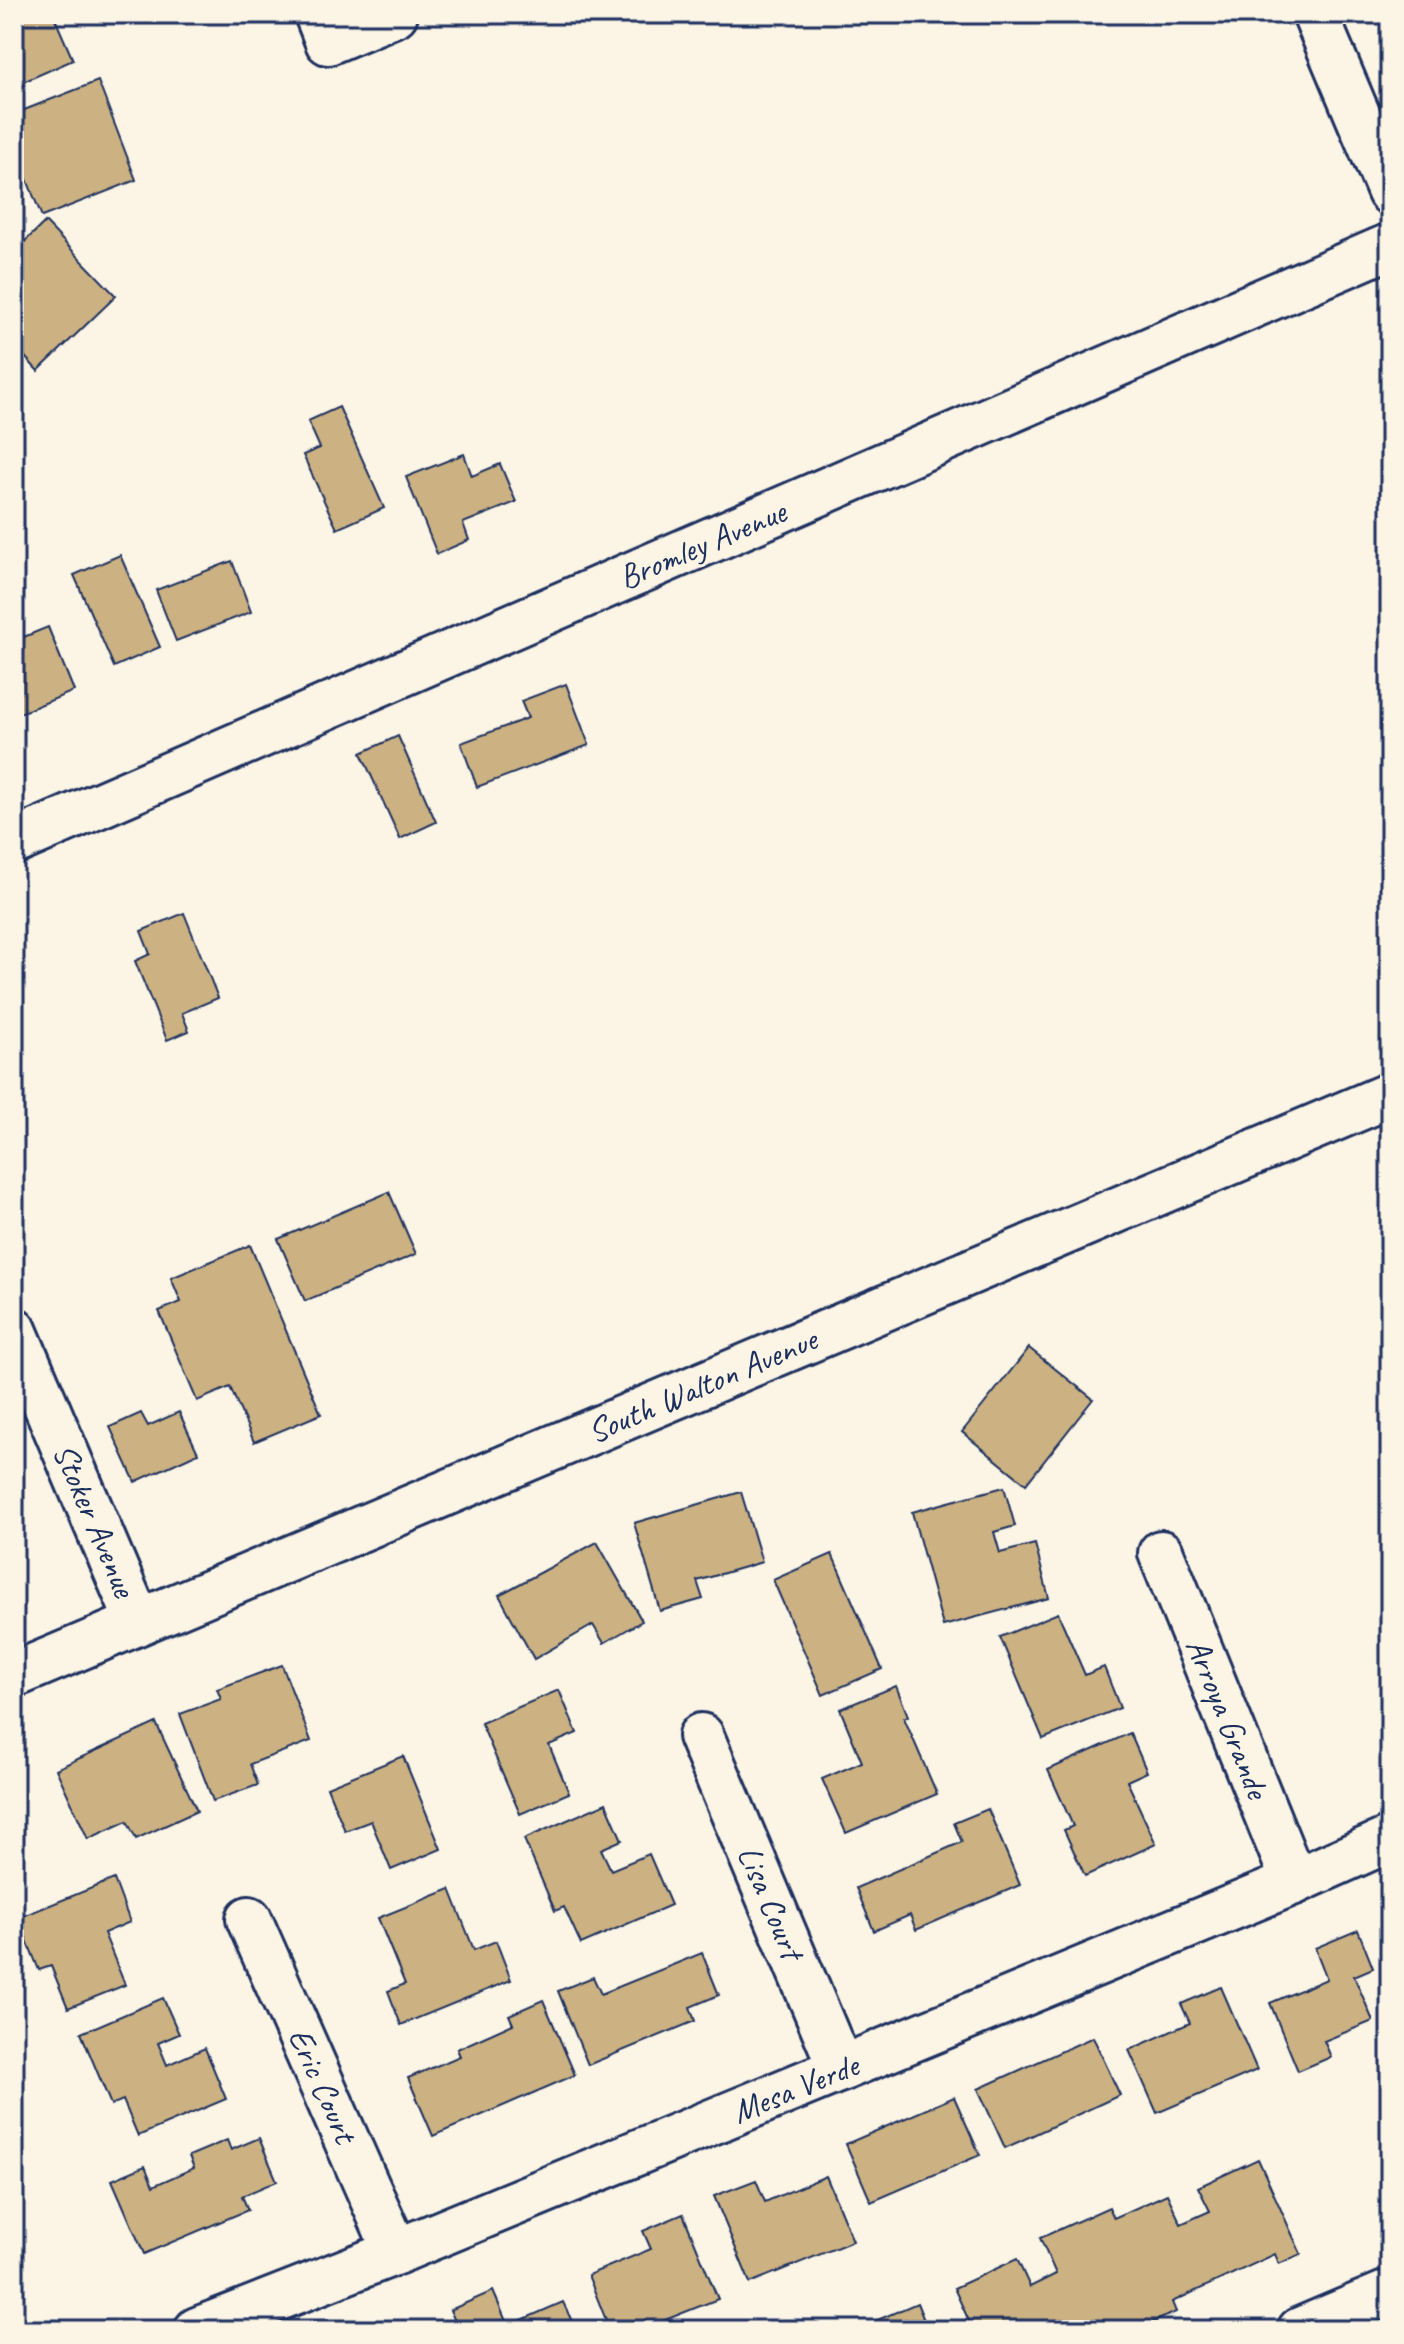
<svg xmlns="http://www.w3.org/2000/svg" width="1404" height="2344" font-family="Caveat,sans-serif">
  <rect width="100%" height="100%" fill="#fcf5e5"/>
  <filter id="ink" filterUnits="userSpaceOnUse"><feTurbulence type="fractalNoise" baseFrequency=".0125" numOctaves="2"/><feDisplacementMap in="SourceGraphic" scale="16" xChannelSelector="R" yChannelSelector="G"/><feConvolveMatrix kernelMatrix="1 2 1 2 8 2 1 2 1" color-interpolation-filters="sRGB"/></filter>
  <g filter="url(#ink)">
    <g fill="#ccb282" stroke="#1b2f5e" stroke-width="2">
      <polygon points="14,14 53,14 73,60 14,86"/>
      <polygon points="98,81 136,180 42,217 14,147 14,114"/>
      <polygon points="45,222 116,296 38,371 14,345 14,252"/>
      <polygon points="339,407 384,508 337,529 303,455 320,448 308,421"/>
      <polygon points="464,454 472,476 500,464 516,502 463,523 469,540 437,554 406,477"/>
      <polygon points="120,555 160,647 114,667 74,575"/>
      <polygon points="232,561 251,612 176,641 156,590"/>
      <polygon points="48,627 74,691 18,714 14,703 14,641"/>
      <polygon points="566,684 589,745 477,787 461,743 528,718 521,701"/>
      <polygon points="398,736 436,822 400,839 361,753"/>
      <polygon points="184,913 218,998 182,1013 189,1031 167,1040 135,961 150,954 141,931"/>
      <polygon points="389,1192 416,1254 305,1301 278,1239"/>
      <polygon points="250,1245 321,1414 254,1442 230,1387 197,1401 159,1311 181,1302 171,1278"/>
      <polygon points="1029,1348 1093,1399 1026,1484 962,1432"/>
      <polygon points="179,1412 198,1453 135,1482 110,1427 141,1413 148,1426"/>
      <polygon points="1004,1487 1015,1526 994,1532 1000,1553 1035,1544 1049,1598 943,1626 912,1512"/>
      <polygon points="741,1492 762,1562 697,1581 703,1599 660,1611 634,1523"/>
      <polygon points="597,1542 642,1621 604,1643 593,1625 534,1659 499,1595"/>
      <polygon points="832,1554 882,1669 823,1695 773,1580"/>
      <polygon points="1058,1613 1085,1675 1104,1667 1120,1708 1043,1739 1000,1637"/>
      <polygon points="282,1665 311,1741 250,1764 258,1785 213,1801 180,1714 221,1699 217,1689"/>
      <polygon points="896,1686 908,1716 904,1718 937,1794 846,1833 822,1779 862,1762 840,1709"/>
      <polygon points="559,1690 577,1733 549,1745 569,1793 520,1814 481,1723"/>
      <polygon points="156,1723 197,1811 136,1839 127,1821 88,1839 56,1769"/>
      <polygon points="1130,1733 1147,1772 1127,1781 1156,1844 1085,1876 1064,1830 1073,1826 1048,1770"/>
      <polygon points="403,1756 441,1849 391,1870 371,1821 345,1831 327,1787"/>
      <polygon points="606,1803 622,1840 601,1849 611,1870 649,1854 671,1905 581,1944 564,1907 555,1911 524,1839"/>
      <polygon points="988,1809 1020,1885 916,1930 910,1915 874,1931 856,1888 962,1842 954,1823"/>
      <polygon points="114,1879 130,1922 104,1933 125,1985 68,2008 51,1966 39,1970 18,1918"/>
      <polygon points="450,1889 474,1950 496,1941 511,1980 401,2025 388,1991 405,1984 378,1918"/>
      <polygon points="1358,1930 1373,1968 1354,1976 1373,2021 1324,2041 1331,2057 1298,2071 1270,2003 1327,1979 1315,1948"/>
      <polygon points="702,1953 719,1995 690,2007 695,2021 588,2065 558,1991 593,1977 601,1994"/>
      <polygon points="1221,1987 1257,2070 1157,2113 1129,2050 1190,2023 1181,2004"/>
      <polygon points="163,1998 179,2034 158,2043 167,2065 205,2048 226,2099 138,2136 123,2100 111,2105 81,2033"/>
      <polygon points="543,2000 575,2075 433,2136 408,2078 460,2056 457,2049 513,2024 509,2015"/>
      <polygon points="1093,2037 1120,2095 1005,2148 978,2089"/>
      <polygon points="954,2097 980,2155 871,2202 846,2144"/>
      <polygon points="259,2138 277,2181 242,2196 248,2210 144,2254 112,2180 145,2166 153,2186 194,2168 189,2156 227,2140 231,2150"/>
      <polygon points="1258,2159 1301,2254 1279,2264 1275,2254 1172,2302 1176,2312 1135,2330 1117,2330 1115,2325 1105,2330 973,2330 954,2288 1017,2259 1030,2287 1056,2274 1040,2238 1109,2207 1114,2218 1167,2194 1181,2224 1210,2211 1198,2187"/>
      <polygon points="826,2176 853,2241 750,2283 714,2196 756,2180 765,2202"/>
      <polygon points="683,2214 718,2299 640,2330 610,2330 588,2275 651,2249 643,2231"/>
      <polygon points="493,2291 508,2326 563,2302 576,2330 459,2330 450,2310"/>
      <polygon points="917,2303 928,2330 862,2330 861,2327"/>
    </g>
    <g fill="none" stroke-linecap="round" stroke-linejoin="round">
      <g stroke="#1b2f5e" stroke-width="50">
        <g id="minor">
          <polyline points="317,14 328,42 395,14"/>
          <polyline points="1315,14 1390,192"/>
          <polyline points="14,842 1390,246"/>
          <polyline points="14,1330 138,1622"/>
          <polyline points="1161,1553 1294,1882"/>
          <polyline points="14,1675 1390,1095"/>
          <polyline points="701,1736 841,2069"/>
          <polyline points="249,1919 396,2252"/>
          <polyline points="197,2330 396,2252 1294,1882 1390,1839"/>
          <polyline points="1300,2330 1390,2292"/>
        </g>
      </g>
      <use href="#minor" stroke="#fcf5e5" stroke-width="44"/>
    </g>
  </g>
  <g text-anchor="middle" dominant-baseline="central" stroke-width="6" stroke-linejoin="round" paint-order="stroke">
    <g font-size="34" fill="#1b2f5e" stroke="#fcf5e5">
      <text transform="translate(702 544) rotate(-23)">Bromley Avenue</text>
      <text transform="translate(702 1385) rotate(-23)">South Walton Avenue</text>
      <text transform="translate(95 1520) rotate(67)">Stoker Avenue</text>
      <text transform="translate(1228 1718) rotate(68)">Arroya Grande</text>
      <text transform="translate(771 1902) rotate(67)">Lisa Court</text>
      <text transform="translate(323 2085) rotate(66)">Eric Court</text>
      <text transform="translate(795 2088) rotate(-22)">Mesa Verde</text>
    </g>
  </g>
  <rect width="1404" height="2344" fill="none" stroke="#fcf5e5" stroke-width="48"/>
  <rect x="24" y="24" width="1356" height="2296" fill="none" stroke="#1b2f5e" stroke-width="3" filter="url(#ink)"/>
</svg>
